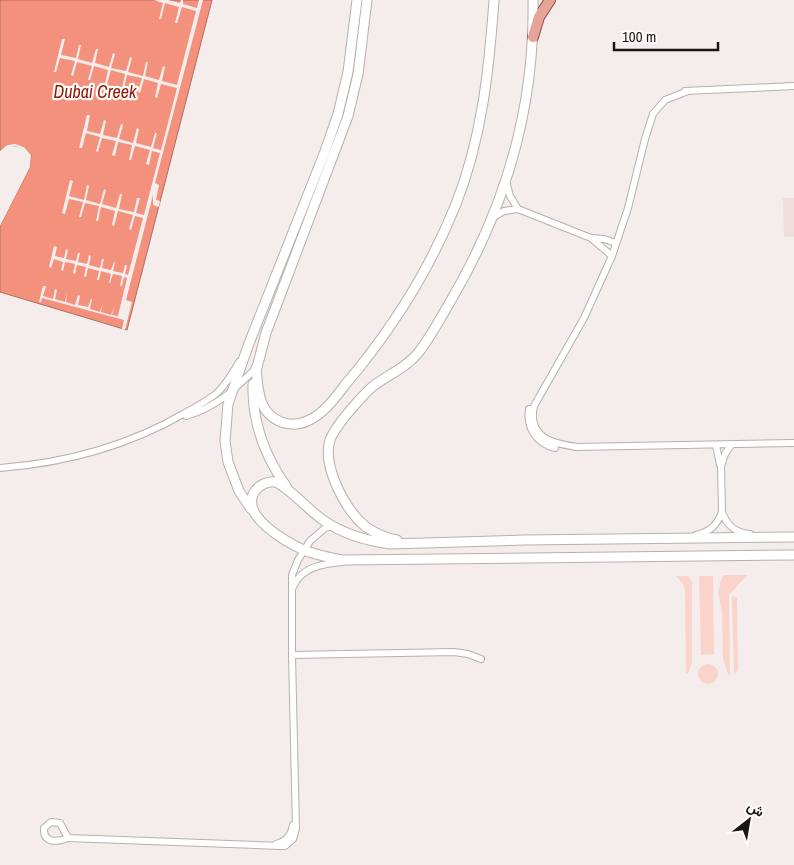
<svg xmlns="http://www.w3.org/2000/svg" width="794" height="865" font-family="'Archivo Narrow',Vazirmatn,sans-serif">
  <rect width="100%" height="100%" fill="#f4edeb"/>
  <polygon fill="#efdedb" points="783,198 794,198 794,237 784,237"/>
  <g fill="#fad4cb">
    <polygon points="724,575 747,575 729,595 730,675 728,674 723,659 722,612 718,593 721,580"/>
    <polygon points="676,576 688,576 692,582 692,663 688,673 686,673 685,590 683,584"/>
    <polygon points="699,576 713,576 714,655 708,654 701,655"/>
    <polygon points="732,596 737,598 738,670 734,675"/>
    <circle cx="708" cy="674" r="10"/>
  </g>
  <polygon fill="#f4917d" stroke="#b26c5e" points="0,0 212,0 127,330 0,292 0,226 30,167 31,155 24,147 7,145 0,151"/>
  <g fill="#f4edeb">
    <polygon points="154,0 168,0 180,3 181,0 183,0 183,4 197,8 199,0 203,0 155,183 159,185 156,200 160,201 159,207 153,205 153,195 126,300 132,302 125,330 122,329 124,320 42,298 41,302 39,302 43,286 46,286 43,296 53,299 55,289 57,290 55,299 65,302 67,293 66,302 75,305 78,295 80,296 78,305 88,307 91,299 92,299 90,309 100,312 103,303 101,312 111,315 115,306 112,315 118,316 127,278 124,277 122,286 120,286 122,276 113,274 110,283 109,283 111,274 101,271 99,280 97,280 99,271 88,268 86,277 84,276 86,267 77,265 75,274 73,273 75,264 65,262 63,271 61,270 63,262 54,259 51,268 49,267 54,246 57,247 55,256 64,258 66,249 68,250 66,259 76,261 78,253 80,253 78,262 87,264 89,255 91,256 89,265 100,268 102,259 104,259 102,268 111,270 114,262 115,262 113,271 123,273 125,265 127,265 125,274 128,275 143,218 135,216 131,230 129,229 133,215 118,211 114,226 112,225 115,211 101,207 98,221 96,221 99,206 85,203 81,217 79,217 83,202 69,199 65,214 62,213 70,180 73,181 69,196 84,200 87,185 89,186 86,200 100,204 104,189 106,190 102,204 116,208 120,194 122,194 119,209 134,212 137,198 140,198 136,213 144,215 160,153 152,151 149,165 146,164 150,150 135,146 131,160 129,160 132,145 118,142 115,156 112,155 116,141 102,138 98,152 96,151 100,137 86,133 82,148 79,148 87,115 90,115 87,131 100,134 104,120 106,121 103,135 117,138 121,124 123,125 119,139 133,143 137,128 139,129 136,143 151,147 155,133 157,133 153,148 161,150 177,88 161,84 157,98 155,97 158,83 144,79 140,93 138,92 142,78 127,75 124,88 122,88 125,74 111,70 107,84 105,84 108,70 94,66 90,80 88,80 92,66 77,62 73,76 71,75 75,61 60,58 56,72 54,72 62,39 65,39 61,55 76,58 79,45 81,45 78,59 92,63 96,49 98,49 95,63 109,67 113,53 115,54 111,68 126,71 130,57 132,58 128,72 143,76 146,62 148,62 145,76 159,80 163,66 165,67 162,81 177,85 196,11 182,7 177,23 175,23 179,7 165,3 161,19 159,19 163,3"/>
    <polygon points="15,144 24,147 31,155 30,167 0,226 0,220 28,167 28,156 23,149 15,146 8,147 0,153 0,151 7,145"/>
  </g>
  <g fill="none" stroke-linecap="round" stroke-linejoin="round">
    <g stroke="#b7b0ae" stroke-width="8">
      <g id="minor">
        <polyline points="685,91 794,86"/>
        <polyline points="506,181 510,196 518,209"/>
        <polyline points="492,218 504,211 518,209 591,238 612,256"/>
        <polyline points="592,238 604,239 616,243"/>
        <path d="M529 409C526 428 537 444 555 448"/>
        <path d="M186 416C217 407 234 390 256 368"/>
        <polyline points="716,445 720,465"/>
        <polyline points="575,447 794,443"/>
        <path d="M578 447C553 444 527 438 534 406L584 318 612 256 628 208 645 139 653 114 665 100 688 91"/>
        <path d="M0 468C65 463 128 446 185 413 196 407 207 401 217 393 226 384 233 373 239 362"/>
        <path d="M722 512C727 526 736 533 750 534"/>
        <path d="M696 535C710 532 717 525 722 512L721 466 725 454 732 444"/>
        <path d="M293 587C302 566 323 564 343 562"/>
        <polyline points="292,655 454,652 468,654 481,659"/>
        <path d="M51 822 60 823 68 838C58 842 43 844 44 828Z"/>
        <polyline points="68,838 280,846 285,846 293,839 296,829 292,655 292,575 298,560 310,541 325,528 332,526"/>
        <path d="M276 844C287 841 291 835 293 825"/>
      </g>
    </g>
    <g stroke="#b7b0ae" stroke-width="11">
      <g id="secondary">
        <path d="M256 368C258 389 258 413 281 422 290 425 299 425 307 421 323 415 335 398 345 385 390 332 430 269 456 204 482 138 489 70 494 0"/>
        <polyline points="256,371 266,333 348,116 358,74 367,0"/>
        <path d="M253 384C252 422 264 455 286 486"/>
        <polyline points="251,509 239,491 228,462 225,441 228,404 248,346 324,154 338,114 348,72 357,0"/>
        <path d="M794 537 524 540 391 544C367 541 343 534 323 520 311 512 285 484 275 482 268 481 259 485 255 491 238 516 288 543 306 551 318 555 331 558 343 560L794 555"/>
        <path d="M397 540C386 538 375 533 366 527 345 510 322 466 330 440 335 426 361 397 372 387 387 375 405 369 418 353 430 338 440 319 450 302 505 209 535 109 533 0"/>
      </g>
    </g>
    <g stroke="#944b3e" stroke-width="12">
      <polyline id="primary" points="533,37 539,17 550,0"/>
    </g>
    <use href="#minor" stroke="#fff" stroke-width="6"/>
    <use href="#secondary" stroke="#fff" stroke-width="9"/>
    <use href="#primary" stroke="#e6a498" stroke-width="10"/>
  </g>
  <g text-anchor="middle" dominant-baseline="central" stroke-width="4.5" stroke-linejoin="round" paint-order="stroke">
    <g font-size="18" font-style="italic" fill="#8e1a04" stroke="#fefbfa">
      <text x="95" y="91">Dubai Creek</text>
    </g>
  </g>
  <g transform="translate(749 820) rotate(31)" stroke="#fefbfa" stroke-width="4" paint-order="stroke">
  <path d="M0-4L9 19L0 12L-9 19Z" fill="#191616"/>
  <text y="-8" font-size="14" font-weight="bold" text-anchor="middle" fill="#191616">ش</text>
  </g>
  <path d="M614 42v8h104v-8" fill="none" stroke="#191616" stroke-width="2.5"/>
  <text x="622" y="42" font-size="15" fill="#191616" stroke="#fefbfa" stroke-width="4" paint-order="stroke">100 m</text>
</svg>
